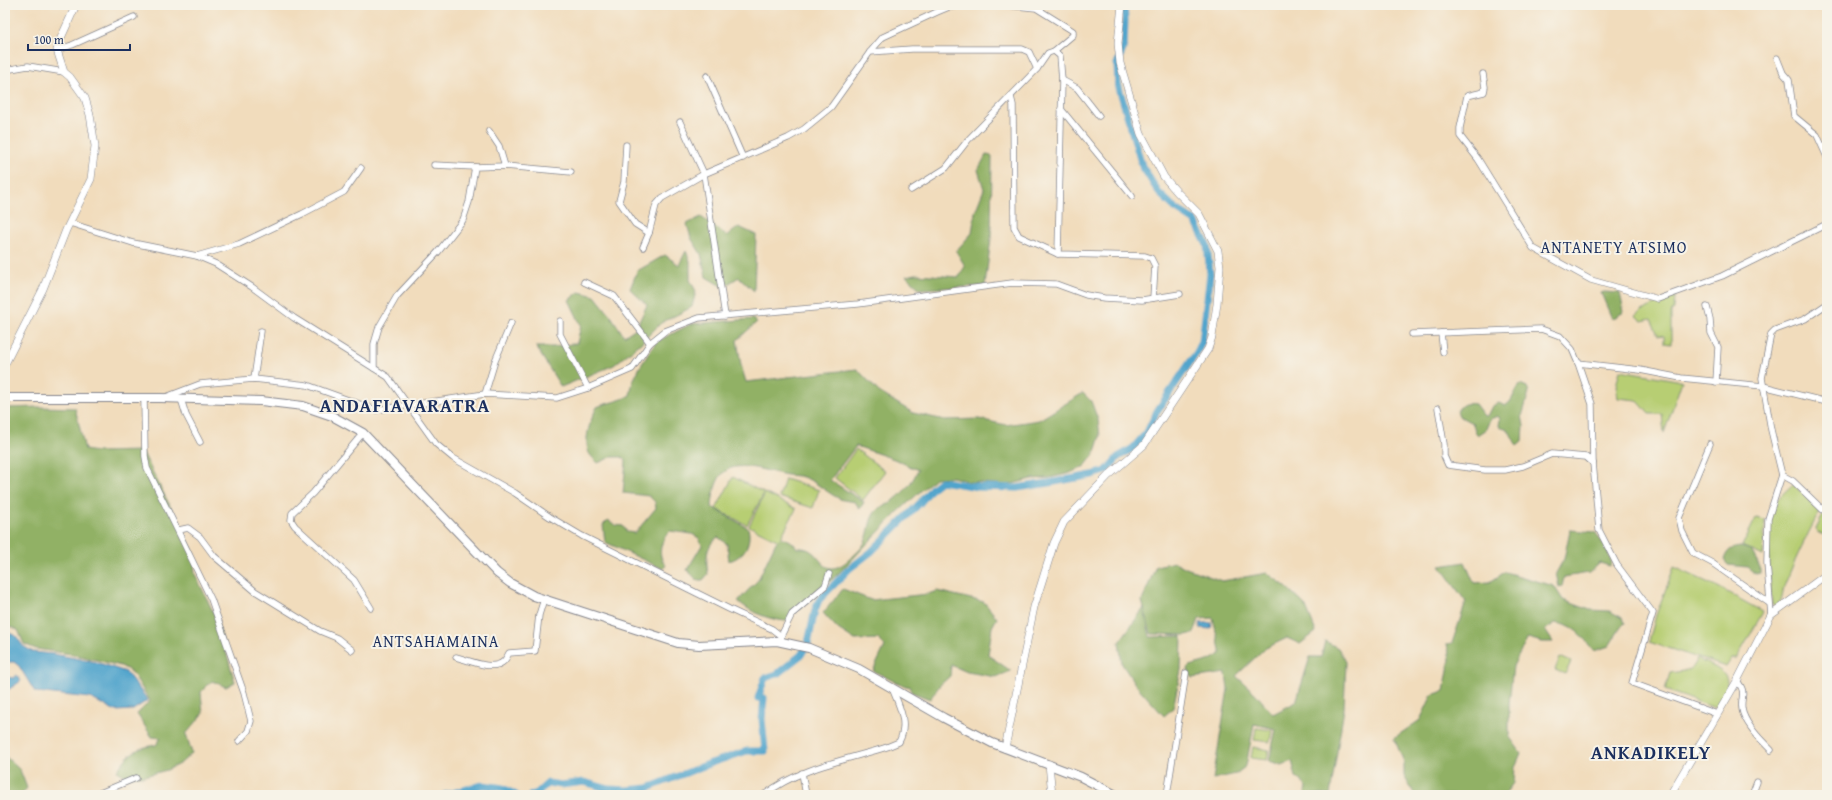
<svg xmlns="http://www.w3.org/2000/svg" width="1832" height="800" font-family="'Gentium Book Plus',serif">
  <rect width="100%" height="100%" fill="#f7f3e8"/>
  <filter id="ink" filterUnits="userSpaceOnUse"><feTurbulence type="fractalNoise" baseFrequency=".025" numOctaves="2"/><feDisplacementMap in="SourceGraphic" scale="8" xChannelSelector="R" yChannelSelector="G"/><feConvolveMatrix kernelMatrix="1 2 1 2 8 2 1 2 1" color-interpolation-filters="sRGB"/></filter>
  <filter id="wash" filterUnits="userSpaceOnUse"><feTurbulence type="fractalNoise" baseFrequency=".012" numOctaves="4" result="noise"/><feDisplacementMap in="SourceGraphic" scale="16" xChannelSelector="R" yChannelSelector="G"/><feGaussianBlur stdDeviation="0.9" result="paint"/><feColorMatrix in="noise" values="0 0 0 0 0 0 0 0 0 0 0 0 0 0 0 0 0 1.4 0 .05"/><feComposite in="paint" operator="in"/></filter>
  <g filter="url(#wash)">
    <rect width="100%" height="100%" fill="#f1dcbc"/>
    <g fill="#b7ce73" stroke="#697e68">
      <polygon points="1675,296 1674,310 1671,312 1671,344 1664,343 1664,336 1658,335 1651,319 1642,321 1636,316 1641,311"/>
      <polygon points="1620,370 1682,381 1664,433 1662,414 1649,414 1637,400 1618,398 1616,386"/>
      <polygon points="856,449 885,471 863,500 835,478"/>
      <polygon points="733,477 764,493 747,525 716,509"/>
      <polygon points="785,479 819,490 813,508 779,497"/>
      <path d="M1793 484 1820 511C1807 535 1795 559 1785 584 1782 591 1783 603 1776 606L1772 605C1770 579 1765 531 1773 508 1776 499 1786 491 1793 484Z"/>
      <polygon points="765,493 796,509 779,541 749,526"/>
      <polygon points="1823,515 1827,517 1826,535 1817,533 1816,529"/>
      <polygon points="1756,518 1765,520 1763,556 1742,546"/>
      <polygon points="1674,567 1718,587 1763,612 1737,658 1732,658 1726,667 1649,642 1656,615"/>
      <polygon points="1560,657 1571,662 1565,674 1555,670"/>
      <path d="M1697 659C1707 664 1729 670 1727 685 1726 692 1719 701 1715 708L1665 690 1670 673 1690 670Z"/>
      <polygon points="1256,728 1272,730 1270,742 1254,740"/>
      <polygon points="1253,747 1269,750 1267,760 1251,758"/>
    </g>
    <g fill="#91b165" stroke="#567062">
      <polygon points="986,155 992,156 991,238 985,286 920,289 906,276 916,274 959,277 965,266 956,251 972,233 975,212 984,189 978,170"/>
      <polygon points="701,217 727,236 739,227 756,235 754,291 739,277 723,287 706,277 701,254 691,238 687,224"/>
      <polygon points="686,251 690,261 690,280 696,291 692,307 661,323 641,343 614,365 561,387 536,347 554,347 577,343 581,325 569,300 579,292 595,296 611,316 624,336 636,328 647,305 630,289 637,271 665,255 679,265"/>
      <polygon points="1604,292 1620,293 1624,312 1612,319 1601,293"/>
      <path d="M753 319 757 322 737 340 741 365 746 382 857 369 879 392 913 413 945 420 979 419 1006 425 1039 420 1083 393 1091 401 1098 420 1100 436 1094 455 1085 466 1070 473 1049 478 1031 479 1008 485 969 482 953 477 935 478 898 512 839 573 785 621C768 619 751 613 738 601L758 580 776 542 780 538C789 539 792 541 797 548 818 546 819 568 832 568 837 568 842 565 846 562 853 556 861 550 865 542 870 532 868 519 877 510 880 507 886 505 890 503 902 495 912 483 918 470L894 459 856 446 830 480 864 502 860 509 855 502C851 501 845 501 840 499 827 493 817 482 803 477 797 475 789 476 782 474 744 466 716 453 712 507L748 528C752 543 744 557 729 561L727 544 718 537C705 546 706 560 708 574L703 580H697L687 570 702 545 699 538 692 534 670 531C661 539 656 556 666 565L663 569 605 542 603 525 608 520 615 525 623 526 627 532 635 533 656 508 655 502 649 496 623 493 626 461 622 457H611L598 463C595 460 591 457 589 453 583 439 591 419 597 407 608 402 619 402 630 395L633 381 640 367 656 342 691 324Z"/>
      <path d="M1520 384 1527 387 1529 393 1522 416 1524 426 1523 441 1517 446 1508 429 1499 426 1500 419 1498 416 1490 419 1486 429 1477 435 1472 423 1459 416 1457 411C1462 403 1467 403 1475 404L1484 416H1487L1492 406 1499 403 1505 406 1510 402Z"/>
      <path d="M40 407 75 408 85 450 96 452 142 451 193 551 195 574 216 618 235 682 226 687 212 681 201 692 203 714 186 734 192 753 181 763 167 770 144 776H126L117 771C128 754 135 748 156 745L161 738 152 737 137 714 150 701 132 672 121 666 72 654 36 649 24 644 18 630 5 625V408Z"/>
      <polygon points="1570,530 1595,532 1606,547 1612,563 1610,566 1600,563 1589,573 1564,577 1562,586 1559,587 1556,573 1564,559"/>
      <path d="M1741 547 1751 550 1760 567V573L1756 574 1747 567 1728 565 1724 560C1727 550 1731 548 1741 547Z"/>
      <polygon points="1175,562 1186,568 1222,581 1267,573 1285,586 1305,605 1316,632 1300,644 1287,638 1264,649 1236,676 1255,693 1273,714 1296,702 1310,657 1321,657 1325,641 1338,648 1346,662 1344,709 1330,795 1305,795 1307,787 1296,777 1292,761 1282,765 1269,761 1276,729 1254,724 1246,766 1236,774 1213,779 1228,689 1226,673 1192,678 1188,670 1189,666 1208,661 1221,654 1213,618 1199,619 1194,633 1186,635 1151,634 1142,601 1156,566"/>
      <path d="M1465 562 1474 583 1490 582 1505 572 1554 586 1563 600 1590 610 1609 611 1623 618 1625 623 1621 627 1609 646 1594 651C1581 635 1576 626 1555 623L1545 630 1553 642H1542L1528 638 1513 666 1509 704V736L1521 753 1515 767 1514 782 1504 795H1415L1404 776V762L1394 738 1420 720 1432 695 1444 691 1450 659 1447 644 1452 643 1466 602 1440 566Z"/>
      <path d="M843 589 871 600 928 594 937 591 984 602 997 618 992 627 988 655 1011 671 996 677 967 672 951 665 950 676 940 685 930 699 911 692V687C897 685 886 676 873 671L885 646 878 639 855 640 838 629 823 613Z"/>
      <polygon points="1144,608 1150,637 1182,636 1181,670 1173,708 1164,716 1135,684 1122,664 1119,642"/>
      <polygon points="6,757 20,770 27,788 21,795 5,795"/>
    </g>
    <g fill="#51a4cc" stroke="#366a95">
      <polygon points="1200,623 1212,623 1211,629 1200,628"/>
      <polygon points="5,631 16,636 23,646 33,652 53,654 96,662 126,672 148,700 133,710 116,711 90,698 35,692 19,666 14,662 5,662"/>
      <polygon points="17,675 21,681 5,692 6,677 13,678"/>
    </g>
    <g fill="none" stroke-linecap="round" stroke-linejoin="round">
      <g stroke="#51a4cc" stroke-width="7">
        <polyline points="445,795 483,785 503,788 516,795"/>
        <polyline points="531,795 537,793 548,783 561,785 584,782 609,789 627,790 648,788 711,763 747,751 765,751 762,719 764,698 758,698 765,678 777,674 801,655 808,643 815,610 819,600 849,569 871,552 920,503 932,488 941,481 978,487 1017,488 1049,483 1092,475 1106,471 1118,457 1133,448 1147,432 1157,411 1197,352 1202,342 1210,274 1207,245 1195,221 1175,208 1159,193 1142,166 1118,84 1117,64 1124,47 1125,19 1124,6"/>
      </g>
    </g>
  </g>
  <g filter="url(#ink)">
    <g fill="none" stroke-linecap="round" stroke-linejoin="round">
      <g stroke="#86868d" stroke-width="7">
        <g id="minor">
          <polyline points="1005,5 1036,8 1073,31 1073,35 1054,51"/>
          <polyline points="57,50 72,45 134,17"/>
          <polyline points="870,52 883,37 937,12 949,7 977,5"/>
          <polyline points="1777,58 1783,73 1789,80 1794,116 1817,135 1827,157"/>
          <polyline points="5,70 28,66 64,72"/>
          <polyline points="1483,74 1485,87 1484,92 1467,96 1460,128 1460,136 1478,159 1533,248 1591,280 1658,299 1722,276 1827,224"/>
          <polyline points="707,76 743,158"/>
          <polyline points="1062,80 1077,88 1099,116"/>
          <polyline points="1011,97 1013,105 1014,227 1019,236 1058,254 1145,256 1151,258 1155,266 1153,298"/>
          <polyline points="1061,109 1132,196"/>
          <polyline points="680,122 704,174 725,316"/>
          <polyline points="489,131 499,146 505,166"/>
          <polyline points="626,145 624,182 619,201 635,224 649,233"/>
          <polyline points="434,165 475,167"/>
          <polyline points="911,190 946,168 968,140 1037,69 1048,53 1054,51 1060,56 1062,80 1058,254"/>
          <polyline points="70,223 133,243 197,256 216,264 252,287 294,318 388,377 436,444 453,458 515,493 550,517 582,536 729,609 772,629 781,636 782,642"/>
          <polyline points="643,247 649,233 656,205 662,198 704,174 788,138 804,129 831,107 870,52 912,49 1022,49 1029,52 1037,69"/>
          <polyline points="197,256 239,244 302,214 344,192 361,168"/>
          <polyline points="584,282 614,296 650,343"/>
          <polyline points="1707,307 1710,319 1711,333 1718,347 1716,382"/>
          <polyline points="560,321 560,334 588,388"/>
          <polyline points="1441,333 1443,352"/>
          <polyline points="1412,334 1541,329 1560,336 1572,349 1578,363 1592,404 1593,463 1599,530 1617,565 1653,613 1632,683 1717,714"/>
          <polyline points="1578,363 1640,370 1681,378 1763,386 1827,402"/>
          <polyline points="374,368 374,344 379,327 397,296 438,252 463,220 469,202 475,167 505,166 571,172"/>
          <polyline points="254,379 261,331"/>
          <polyline points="485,394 495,361 511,323"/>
          <polyline points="166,397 200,384 254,379 307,385 376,410 485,394 557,398 588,388 632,369 650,343 665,331 699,318 858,304 1012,283 1056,284 1086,295 1104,298 1142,300 1180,294"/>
          <polyline points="144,399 145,456 147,468 211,599 244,693 251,721 248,731 239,741"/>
          <polyline points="181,399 186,415 200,442"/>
          <polyline points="1438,408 1444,444 1444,456 1448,465 1485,470 1505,470 1523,466 1552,454 1586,457 1593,463"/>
          <polyline points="363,433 313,493 292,513 291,520 295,526 354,580 371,608"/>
          <polyline points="1710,444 1679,518 1682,531 1693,553 1712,563 1769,603"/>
          <polyline points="1782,475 1793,481 1823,510 1827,510"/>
          <polyline points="179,530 188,528 200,537 214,556 255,591 320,631 337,638 352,650"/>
          <polyline points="1771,615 1767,563 1768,519 1782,475 1771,430 1762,378 1771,334 1775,330 1805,319 1827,304"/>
          <polyline points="781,636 792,614 825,586 829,574"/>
          <path d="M456 657C468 660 493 672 504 661 506 659 508 655 509 653L535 651 539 615 544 599"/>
          <path d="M1737 681C1749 695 1738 698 1743 713 1748 727 1761 740 1771 750"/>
          <polyline points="802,773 806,795"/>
          <polyline points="95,795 136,778"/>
          <path d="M764 795C798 768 846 760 887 747L899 742C909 724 899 705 892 688"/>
          <polyline points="1167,795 1186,673"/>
          <polyline points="1752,795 1757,782"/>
        </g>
      </g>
      <g stroke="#86868d" stroke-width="8">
        <g id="tertiary">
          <polyline points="5,364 43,289 66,230 91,179 95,146 90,115 85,98 70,77 64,72 57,50 60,40 76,5"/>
          <polyline points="1005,748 1034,607 1054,543 1064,522 1108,476 1144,445 1208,349 1212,337 1217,304 1220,267 1218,251 1199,214 1177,192 1164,177 1141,134 1120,63 1118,43 1122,5"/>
          <polyline points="1049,764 1052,795"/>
          <polyline points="1670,795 1737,681 1771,615 1827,574"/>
        </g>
      </g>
      <g stroke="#86868d" stroke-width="10">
        <polyline id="secondary" points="5,398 161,398 261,401 303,406 332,416 363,433 497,573 510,583 534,596 678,643 699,645 777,641 809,648 859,669 944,718 992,743 1081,777 1116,795"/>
      </g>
      <use href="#minor" stroke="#fff" stroke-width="5.5"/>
      <use href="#tertiary" stroke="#fff" stroke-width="7"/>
      <use href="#secondary" stroke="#fff" stroke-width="8"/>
    </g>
  </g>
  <g text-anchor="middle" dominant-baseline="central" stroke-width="4" stroke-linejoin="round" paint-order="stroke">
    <g font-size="16" letter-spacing="1" fill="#1b2f5e" stroke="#f7f3e8">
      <text x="1614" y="247">ANTANETY ATSIMO</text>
      <text x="436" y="641">ANTSAHAMAINA</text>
    </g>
    <g font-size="19" font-weight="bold" letter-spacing="1" fill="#1b2f5e" stroke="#f7f3e8">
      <text x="405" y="405">ANDAFIAVARATRA</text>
      <text x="1651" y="752">ANKADIKELY</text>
    </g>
  </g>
  <rect width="1832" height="800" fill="none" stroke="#f7f3e8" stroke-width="20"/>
  <path d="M28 44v6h102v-6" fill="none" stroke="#1b2f5e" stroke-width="2"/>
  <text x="34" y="44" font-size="12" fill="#1b2f5e" stroke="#f7f3e8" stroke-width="3" paint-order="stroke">100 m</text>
</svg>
